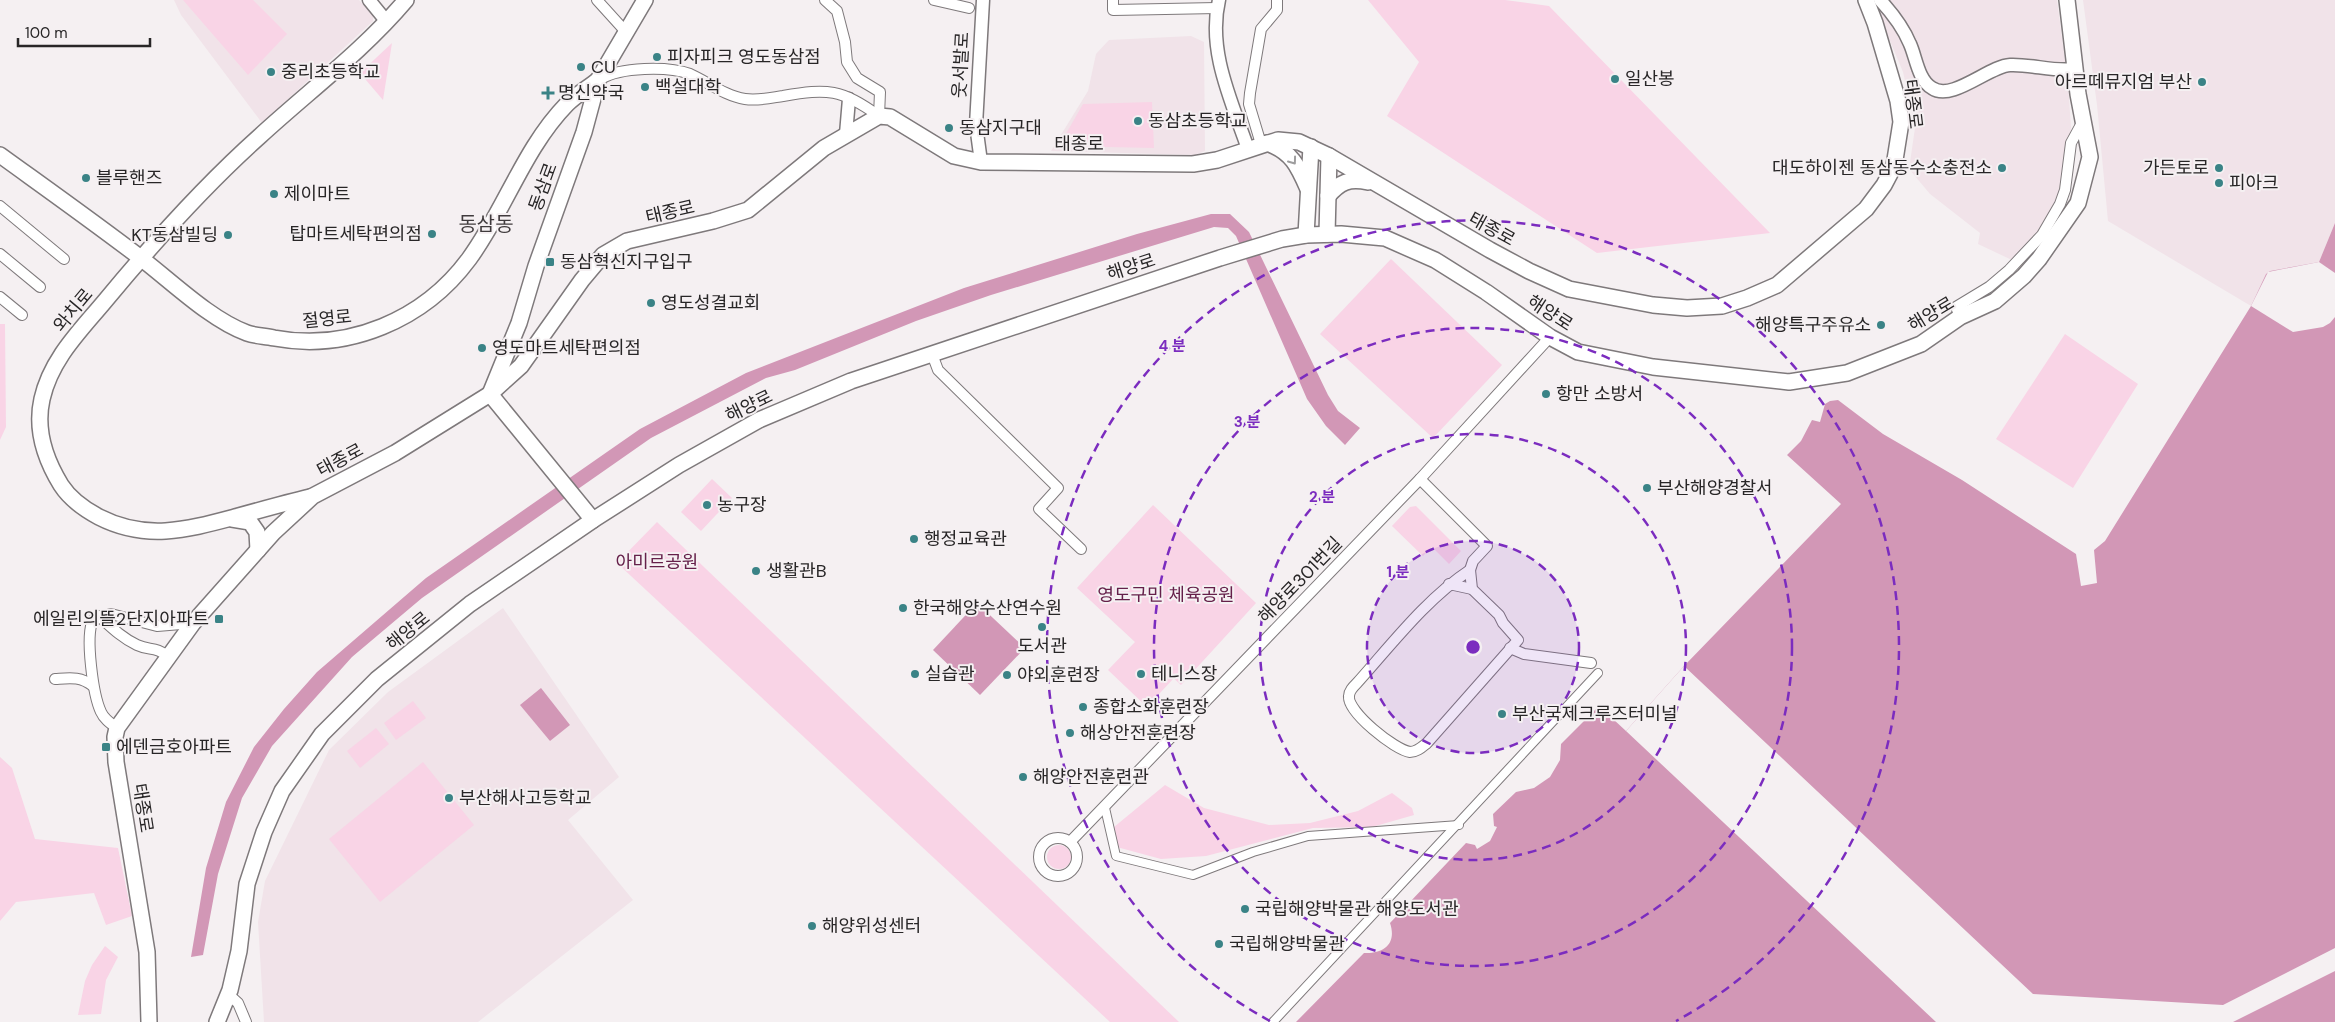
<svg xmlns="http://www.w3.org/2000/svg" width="2335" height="1022" font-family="'DM Sans','Noto Sans KR',sans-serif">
  <rect width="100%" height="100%" fill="#f5f0f2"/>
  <g fill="#f1e3e9">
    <polygon points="174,0 359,0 373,15 373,21 262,123 181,15"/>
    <polygon points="1875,0 2057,0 2068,83 2071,128 2069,141 2058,202 2031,245 2014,261 1978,244 1980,233 1930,194 1909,169 1915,128 1903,72 1878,12"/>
    <polygon points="2083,0 2335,0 2335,223 2319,262 2270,271 2266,274 2251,306 2108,221 2097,105"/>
    <polygon points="1191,36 1204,42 1205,151 1195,155 1051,151 1088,91 1096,54 1109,40"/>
    <polygon points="503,608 619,777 568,820 633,900 478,1022 264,1022 258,922 265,881 329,750 388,692"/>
  </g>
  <g fill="#f9d4e6">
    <polygon points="183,0 253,0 287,34 248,75"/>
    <polygon points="1368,0 1505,0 1549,6 1770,233 1597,253 1387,116 1419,62"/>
    <polygon points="392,43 383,100 360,73"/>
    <polygon points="1152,102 1154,148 1059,146 1083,104"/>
    <polygon points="1391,259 1502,365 1433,438 1320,334"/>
    <polygon points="0,324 5,324 6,427 0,440"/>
    <polygon points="2065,334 2138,384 2073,488 1996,439"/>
    <polygon points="712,479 732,498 701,531 681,512"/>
    <polygon points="1153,505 1256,603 1181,685 1159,665 1173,679 1147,707 1108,670 1135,642 1077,588"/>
    <polygon points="1416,506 1461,551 1449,564 1432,547 1423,556 1392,526 1410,507"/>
    <polygon points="657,522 1179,1022 1110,1022 617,563"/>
    <polygon points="413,701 426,718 396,740 384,723"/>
    <polygon points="376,728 389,744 360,768 347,751"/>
    <polygon points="0,757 12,768 35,839 118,848 132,916 106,925 94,893 16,902 0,921"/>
    <polygon points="423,762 474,825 380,902 329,839"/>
    <polygon points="1165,785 1204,808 1269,825 1310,823 1358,811 1392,793 1412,808 1414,815 1372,827 1313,828 1206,856 1161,859 1113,846 1114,827"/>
    <circle cx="1059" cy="857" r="12"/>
    <polygon points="105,946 118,957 106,980 101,1014 78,1015 85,981 92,965"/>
  </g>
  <g fill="#d297b6">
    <polygon points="1211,214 1230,214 1249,232 1328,395 1338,411 1360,428 1345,445 1326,426 1307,399 1236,236 1228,228 1214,227 991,295 916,321 795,370 766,378 651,438 422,598 352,657 272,746 242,798 218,874 203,955 191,957 206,868 226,802 254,747 284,709 317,672 426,578 640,429 746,373 964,288 1137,234"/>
    <path d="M2335 223V1022H1296L1364 953C1384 954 1397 944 1390 923L1466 843 1475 845 1477 849 1490 841 1497 827 1494 826 1493 814 1516 792 1534 788 1550 777 1560 760 1561 744 1599 706 1626 731 1684 666 1841 504 1787 455 1801 441 1812 420 1820 422 1825 404 1830 401 1838 400 1883 434 1962 480 2076 554 2081 586 2097 583 2094 550 2105 541 2251 306 2266 274 2270 271 2319 262Z"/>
    <polygon points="977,603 1025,648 980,695 933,650"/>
    <polygon points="541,688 570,725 550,741 520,705"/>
  </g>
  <g fill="#f5f0f2">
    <polygon points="2319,262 2335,273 2335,317 2330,323 2323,327 2293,332 2251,306 2268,272"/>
    <polygon points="1684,666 2033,994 2223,1005 2335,948 2335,971 2233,1022 1936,1022 1626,731"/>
  </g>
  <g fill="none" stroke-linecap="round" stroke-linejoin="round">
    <g stroke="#7e797b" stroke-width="10">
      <g id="pedestrian">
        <polyline points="1105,808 1116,856 1193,875 1253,852 1308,836 1459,825"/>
        <polyline points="1273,1022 1598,673"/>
      </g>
    </g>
    <g stroke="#7e797b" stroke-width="12">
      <g id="minor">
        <polyline points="597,0 626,32"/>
        <polyline points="825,0 837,11 845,42 847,62 857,78 880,92 879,116"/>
        <polyline points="934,0 969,8"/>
        <polyline points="1113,0 1113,10 1217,8"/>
        <path d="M601 79C620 67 668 66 690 74 708 82 725 96 745 99 758 101 770 98 783 96 828 88 841 89 879 116"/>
        <polyline points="1261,144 1249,104 1250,93 1261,29 1277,10 1277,0"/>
        <polyline points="0,206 64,259"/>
        <polyline points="0,254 40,287"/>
        <polyline points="0,297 22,315"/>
        <polyline points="1960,317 1956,307 1989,287 2009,270 2042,235 2060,204 2065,190 2071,143 2083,121"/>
        <polyline points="932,354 938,370 1058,488 1039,509 1081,549"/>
        <polyline points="1420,479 1487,546 1473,561 1470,570"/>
        <path d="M1470 570 1472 589 1499 615 1503 623 1518 640 1427 743C1422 747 1417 752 1410 752 1395 750 1347 712 1349 696 1349 691 1353 687 1357 683 1392 644 1426 599 1470 570Z"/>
        <polyline points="1449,584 1472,589"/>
        <path d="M99 616C111 627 122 638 137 645 150 651 155 646 169 657"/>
        <polyline points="1510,648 1524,654 1591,663"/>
        <path d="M55 679C70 678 80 676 93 686"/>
        <path d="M117 728C110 723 104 719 101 712 93 695 85 636 93 620L111 614 157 626 193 623"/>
        <circle cx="1058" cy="857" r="19"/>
        <polyline points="1070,842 1420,479 1550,337"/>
        <polyline points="228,994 238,1003 246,1022"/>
      </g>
    </g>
    <g stroke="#7e797b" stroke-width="15">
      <g id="tertiary">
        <polyline points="369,0 387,22"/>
        <path d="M1219 0C1207 51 1232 102 1248 149"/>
        <path d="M1880 0C1892 13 1903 27 1910 44 1916 57 1918 80 1932 88 1952 102 1989 66 2010 65 2032 64 2053 72 2075 69"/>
        <polyline points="846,134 849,99"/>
        <polyline points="981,162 976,125 983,0"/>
      </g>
    </g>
    <g stroke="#7e797b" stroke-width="18">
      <g id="secondary">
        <path d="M1267 143C1292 152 1298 166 1308 189"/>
        <path d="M0 155C47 189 95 223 142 259 172 282 211 320 247 333 255 336 265 336 274 338 348 352 424 320 469 259 505 210 524 148 567 104 576 95 588 88 598 80"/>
        <path d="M1328 196C1340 182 1349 178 1368 182"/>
        <polyline points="1327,234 1329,156"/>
        <polyline points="1306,235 1311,147"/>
        <path d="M310 497C285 503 260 510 235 517 186 530 146 541 99 517 84 509 70 499 61 485 45 459 35 430 42 399 51 359 80 331 105 301 153 243 204 186 260 136 309 91 363 51 406 0"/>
        <polyline points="232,519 250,522 257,532 258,550"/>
        <polyline points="593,520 490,394 519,323 536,266 584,132 598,80 645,0"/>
        <polyline points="149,1022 147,952 116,762 115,737 117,728 193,623 273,533 313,496 395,453 490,394 521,366 582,280 603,255 627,241 713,221 748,210 824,148 879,116 890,117 954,156 981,162 1193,164 1217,160 1278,140 1299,142 1329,156 1490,250 1529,271 1569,289 1653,305 1687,308 1722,306 1747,298 1777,285 1866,209 1884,185 1894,166 1901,122 1898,101 1875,23 1866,0"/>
        <polyline points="217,1022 230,990 239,951 247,884 264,832 282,791 322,734 377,679 470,604 593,520 679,465 759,420 851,381 1220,258 1282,239 1306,235 1341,234 1385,238 1435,260 1486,292 1550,337 1578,352 1653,367 1789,382 1847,373 1921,344 1960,317 1995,301 2024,276 2039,259 2078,203 2090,157 2078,94 2067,0"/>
      </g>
    </g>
    <use href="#pedestrian" stroke="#fff" stroke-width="8"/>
    <use href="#minor" stroke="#fff" stroke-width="10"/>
    <use href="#tertiary" stroke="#fff" stroke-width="12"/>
    <use href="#secondary" stroke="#fff" stroke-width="15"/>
  </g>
  <defs><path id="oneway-chevron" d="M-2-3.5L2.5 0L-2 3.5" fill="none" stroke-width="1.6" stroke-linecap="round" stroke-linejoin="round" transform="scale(1.25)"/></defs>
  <use stroke="#9e9d9e" href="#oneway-chevron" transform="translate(1293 161) rotate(54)"/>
  <circle cx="1473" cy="647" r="106" fill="#7b2cbf" fill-opacity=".12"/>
  <g fill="none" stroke="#7b2cbf" stroke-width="2.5" stroke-dasharray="9 6">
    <circle cx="1473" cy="647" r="106"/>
    <circle cx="1473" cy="647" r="213"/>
    <circle cx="1473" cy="647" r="319"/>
    <path d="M1270 1021A426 426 0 1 1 1676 1021"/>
  </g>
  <g fill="#3a8386" stroke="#f5f0f2" stroke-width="2">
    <circle cx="657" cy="57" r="5"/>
    <circle cx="581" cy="67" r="5"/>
    <circle cx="271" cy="72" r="5"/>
    <circle cx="1615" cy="79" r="5"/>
    <circle cx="2202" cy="82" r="5"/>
    <circle cx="645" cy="87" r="5"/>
    <path d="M545.5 85.5h5v5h5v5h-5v5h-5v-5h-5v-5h5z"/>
    <circle cx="1138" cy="121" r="5"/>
    <circle cx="949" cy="128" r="5"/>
    <circle cx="2002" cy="168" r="5"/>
    <circle cx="2219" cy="168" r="5"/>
    <circle cx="86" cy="178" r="5"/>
    <circle cx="2219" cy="183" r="5"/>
    <circle cx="274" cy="194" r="5"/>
    <circle cx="432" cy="234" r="5"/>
    <circle cx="228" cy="235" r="5"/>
    <rect x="545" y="257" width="10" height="10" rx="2.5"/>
    <circle cx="651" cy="303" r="5"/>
    <circle cx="1881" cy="325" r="5"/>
    <circle cx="482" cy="348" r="5"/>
    <circle cx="1546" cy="394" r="5"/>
    <circle cx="1647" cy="488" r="5"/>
    <circle cx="707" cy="505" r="5"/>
    <circle cx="914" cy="539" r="5"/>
    <circle cx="756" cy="571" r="5"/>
    <circle cx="903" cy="608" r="5"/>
    <rect x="214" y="614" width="10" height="10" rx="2.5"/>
    <circle cx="1042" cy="627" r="5"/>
    <circle cx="915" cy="674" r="5"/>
    <circle cx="1141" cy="674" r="5"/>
    <circle cx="1007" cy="675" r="5"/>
    <circle cx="1083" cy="707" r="5"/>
    <circle cx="1502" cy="714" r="5"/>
    <circle cx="1070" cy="733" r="5"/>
    <rect x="101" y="742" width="10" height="10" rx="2.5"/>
    <circle cx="1023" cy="777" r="5"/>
    <circle cx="449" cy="798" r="5"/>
    <circle cx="1245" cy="909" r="5"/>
    <circle cx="812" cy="926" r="5"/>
    <circle cx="1219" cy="944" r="5"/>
  </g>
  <g text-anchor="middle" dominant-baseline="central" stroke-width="4" stroke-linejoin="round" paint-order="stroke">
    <g font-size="18" fill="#282627" stroke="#f5f0f2" text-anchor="start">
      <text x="667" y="57">피자피크 영도동삼점</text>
      <text x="591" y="67">CU</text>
      <text x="281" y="72">중리초등학교</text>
      <text x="1625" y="79">일산봉</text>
      <text x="2192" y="82" text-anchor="end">아르떼뮤지엄 부산</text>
      <text x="655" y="87">백설대학</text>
      <text x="558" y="93">명신약국</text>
      <text x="1148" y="121">동삼초등학교</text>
      <text x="959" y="128">동삼지구대</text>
      <text x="1992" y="168" text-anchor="end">대도하이젠 동삼동수소충전소</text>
      <text x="2209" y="168" text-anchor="end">가든토로</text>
      <text x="96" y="178">블루핸즈</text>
      <text x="2229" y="183">피아크</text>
      <text x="284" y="194">제이마트</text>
      <text x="422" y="234" text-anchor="end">탑마트세탁편의점</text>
      <text x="218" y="235" text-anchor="end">KT동삼빌딩</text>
      <text x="560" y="262">동삼혁신지구입구</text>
      <text x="661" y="303">영도성결교회</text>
      <text x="1871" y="325" text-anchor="end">해양특구주유소</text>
      <text x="492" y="348">영도마트세탁편의점</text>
      <text x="1556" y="394">항만 소방서</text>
      <text x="1657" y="488">부산해양경찰서</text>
      <text x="717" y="505">농구장</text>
      <text x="924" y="539">행정교육관</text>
      <text x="766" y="571">생활관B</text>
      <text x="913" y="608">한국해양수산연수원</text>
      <text x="209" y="619" text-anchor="end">에일린의뜰2단지아파트</text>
      <text x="1042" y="646" text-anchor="middle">도서관</text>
      <text x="925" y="674">실습관</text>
      <text x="1151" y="674">테니스장</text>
      <text x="1017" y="675">야외훈련장</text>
      <text x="1093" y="707">종합소화훈련장</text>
      <text x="1512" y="714">부산국제크루즈터미널</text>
      <text x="1080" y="733">해상안전훈련장</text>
      <text x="116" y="747">에덴금호아파트</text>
      <text x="1033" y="777">해양안전훈련관</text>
      <text x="459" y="798">부산해사고등학교</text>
      <text x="1255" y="909">국립해양박물관 해양도서관</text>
      <text x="822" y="926">해양위성센터</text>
      <text x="1229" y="944">국립해양박물관</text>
    </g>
    <g font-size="18" fill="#282627" stroke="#f5f0f2">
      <text transform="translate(961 65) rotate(-87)">웃서발로</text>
      <text transform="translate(1913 104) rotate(83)">태종로</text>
      <text x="1079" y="144">태종로</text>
      <text transform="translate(543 187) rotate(-70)">동삼로</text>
      <text transform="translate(670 212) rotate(-13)">태종로</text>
      <text transform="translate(1492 229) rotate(29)">태종로</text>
      <text transform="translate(1131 267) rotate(-18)">해양로</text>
      <text transform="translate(73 310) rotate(-50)">와치로</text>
      <text transform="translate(1550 313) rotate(33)">해양로</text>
      <text transform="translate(1931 314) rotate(-31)">해양로</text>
      <text transform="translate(327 319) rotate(-6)">절영로</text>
      <text transform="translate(749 406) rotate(-26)">해양로</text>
      <text transform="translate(340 460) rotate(-28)">태종로</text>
      <text transform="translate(1300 580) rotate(-46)">해양로301번길</text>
      <text transform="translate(408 631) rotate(-39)">해양로</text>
      <text transform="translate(143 808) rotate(81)">태종로</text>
    </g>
    <g font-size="18" fill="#65204a" stroke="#f5f0f2">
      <text x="657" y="562">아미르공원</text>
      <text x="1166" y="595">영도구민 체육공원</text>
    </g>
    <g font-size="20" fill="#403b3d" stroke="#f5f0f2">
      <text x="486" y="224">동삼동</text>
    </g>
  </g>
  <circle cx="1473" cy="647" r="8" fill="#7b2cbf" stroke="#f5f0f2" stroke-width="2.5"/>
  <g font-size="15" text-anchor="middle" font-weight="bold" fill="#7b2cbf" stroke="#f5f0f2" stroke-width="4" stroke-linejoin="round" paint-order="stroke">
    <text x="1172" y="351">4 분</text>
    <text x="1247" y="427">3 분</text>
    <text x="1322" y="502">2 분</text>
    <text x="1398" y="577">1 분</text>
  </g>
  <path d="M18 38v8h132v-8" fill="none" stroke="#282627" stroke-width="2.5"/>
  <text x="25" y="38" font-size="15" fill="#282627" stroke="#f5f0f2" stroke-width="4" paint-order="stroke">100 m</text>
</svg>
